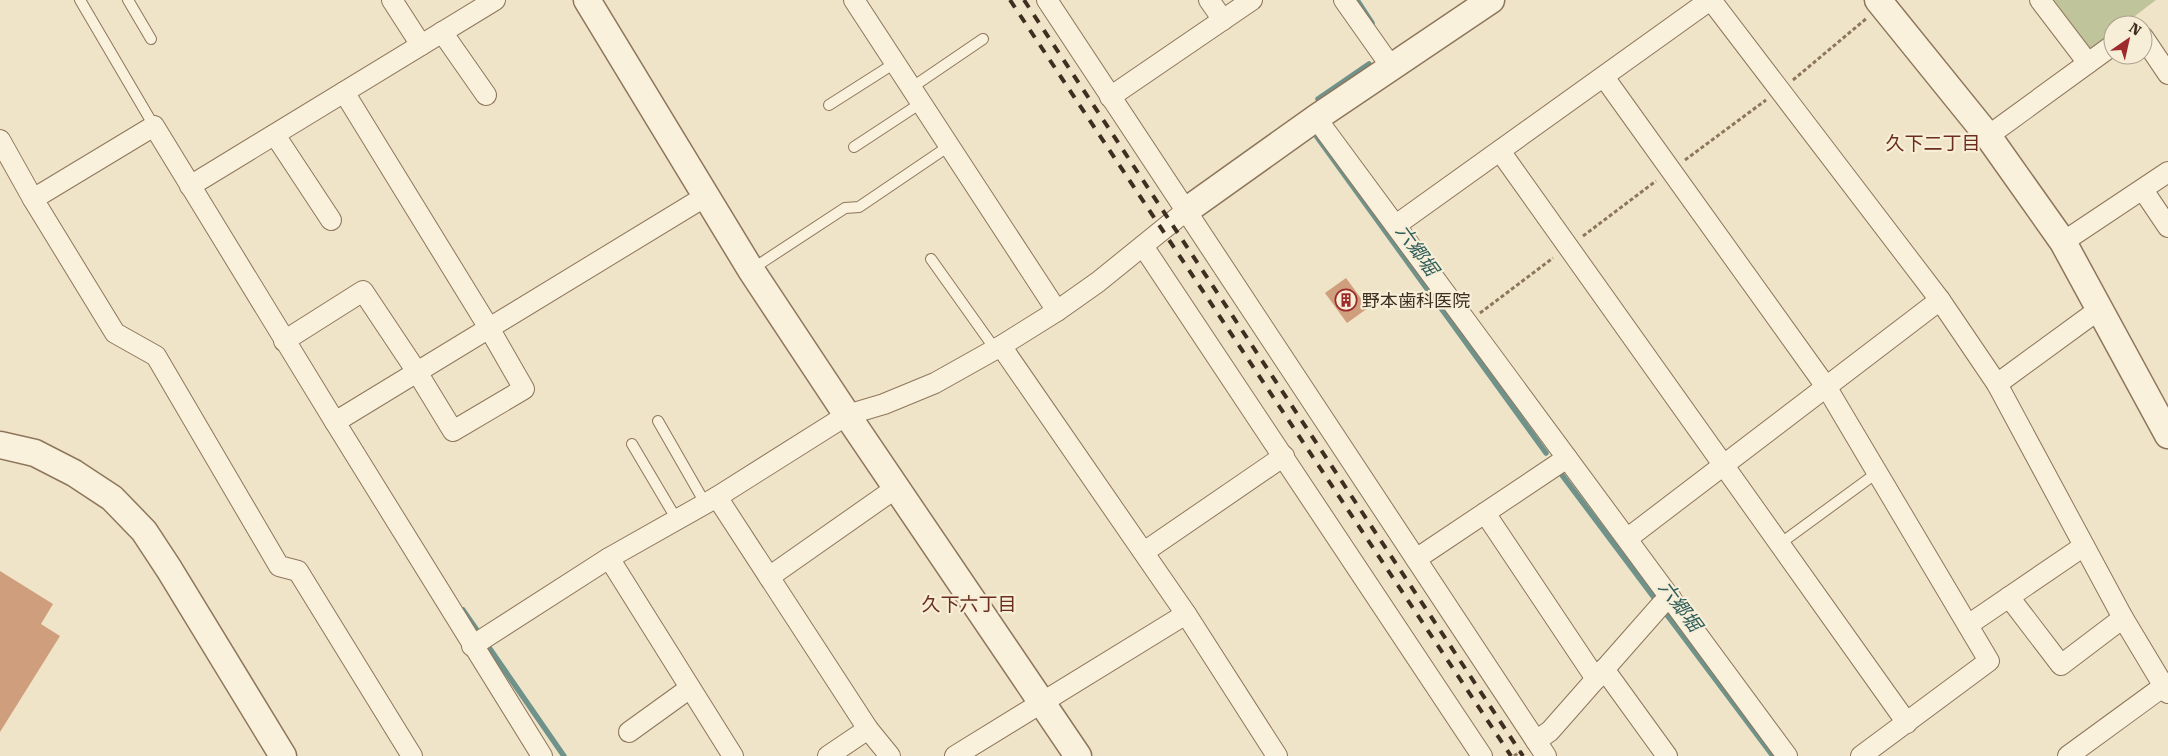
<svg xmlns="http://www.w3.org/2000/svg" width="2168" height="756" font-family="'Roboto Serif','Noto Sans JP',serif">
  <rect width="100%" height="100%" fill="#f0e4c8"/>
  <polygon fill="#bfc49a" points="2048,0 2156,0 2123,25 2113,25 2113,33 2087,53"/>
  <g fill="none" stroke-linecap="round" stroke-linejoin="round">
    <g stroke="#6f938a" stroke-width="5.5">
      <polyline points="1357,0 1372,23"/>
      <polyline points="1318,99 1369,64"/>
      <polyline points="1317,137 1546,453"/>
      <polyline points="1562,475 1773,756"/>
      <polyline points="463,610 564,756"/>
    </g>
  </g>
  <g fill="#cf9f7d">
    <polygon points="1346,278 1368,308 1347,323 1325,293"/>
    <polygon points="0,571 53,604 41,624 60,636 0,732"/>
  </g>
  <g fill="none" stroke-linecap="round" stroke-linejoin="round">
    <g stroke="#8d765c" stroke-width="12">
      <g id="service">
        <polyline points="80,0 154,126"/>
        <polyline points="128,0 151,39"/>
        <polyline points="911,88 983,39"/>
        <polyline points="829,105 895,63"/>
        <polyline points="854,147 921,103"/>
        <polyline points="931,259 995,349"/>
        <polyline points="752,269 845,208 859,207 949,146"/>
        <polyline points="658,421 705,503"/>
        <polyline points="632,444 677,520"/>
        <polyline points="1781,543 1878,472"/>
      </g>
    </g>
    <g stroke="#8d765c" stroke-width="22">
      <g id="minor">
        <polyline points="392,0 421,45"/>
        <polyline points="854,0 1057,311"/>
        <polyline points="1047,0 1546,756"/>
        <polyline points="1209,0 1223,20"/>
        <polyline points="1344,0 1392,68"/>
        <polyline points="1711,0 1940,300 1997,384 2123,618 2168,693"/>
        <polyline points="2040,0 2088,63"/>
        <polyline points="442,32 486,95"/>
        <polyline points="2143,37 2168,74"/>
        <polyline points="1604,77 1827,388 1989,661 1861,756"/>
        <polyline points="1110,97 1252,0"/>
        <polyline points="1316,118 1787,756"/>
        <polyline points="275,135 331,220"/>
        <polyline points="1988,136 2113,45"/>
        <polyline points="0,140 33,199"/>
        <polyline points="1500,151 1907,723"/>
        <polyline points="190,186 495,0"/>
        <polyline points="2143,190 2168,227"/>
        <polyline points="1396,225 1710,0"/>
        <polyline points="2063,242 2168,172"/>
        <polyline points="1143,246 1482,756"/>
        <polyline points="284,341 363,291 417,372 453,431 524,389 489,328 344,92"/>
        <polyline points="1001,346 1186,614 1277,756"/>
        <polyline points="1997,384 2101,308"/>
        <polyline points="335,422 154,126 33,199 115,333 156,356 279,566 298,571 412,756"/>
        <polyline points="717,497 868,729 890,756"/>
        <polyline points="1485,513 1596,679"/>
        <polyline points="1628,538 1940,300"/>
        <polyline points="1144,552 1284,456"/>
        <polyline points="609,558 733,756"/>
        <polyline points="1416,559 1567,458"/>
        <polyline points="769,577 896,488"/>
        <polyline points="2009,597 2061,665 2123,618"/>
        <polyline points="1968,625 2084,546"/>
        <polyline points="472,646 609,558 717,497 847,415 884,404 935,383 1001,346 1057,311 1098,282 1187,210"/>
        <polyline points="1604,669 1667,756"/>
        <polyline points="629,732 690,688"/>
        <polyline points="1536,741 1550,731 1661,605 1671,598"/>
        <polyline points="542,756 335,422 706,196"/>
        <polyline points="828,756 868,729"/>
        <polyline points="955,756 1186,614"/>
        <polyline points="2068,756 2168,683"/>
      </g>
    </g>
    <g stroke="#8d765c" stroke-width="29">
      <g id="tertiary">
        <polyline points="587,0 751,270 847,415 1078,756"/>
        <polyline points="1878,0 1988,136 2063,242 2168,435"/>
        <polyline points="1187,210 1316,118 1491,0"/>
        <polyline points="0,445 35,453 74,473 112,498 144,531 169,569 283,756"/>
      </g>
    </g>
    <g stroke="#8d765c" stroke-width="3" stroke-dasharray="4 2.5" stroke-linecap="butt">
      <polyline points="1793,80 1867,18"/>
      <polyline points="1685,160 1766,100"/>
      <polyline points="1583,236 1656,181"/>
      <polyline points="1480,313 1553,258"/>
      <polyline points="1514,756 1521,751"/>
    </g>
    <use href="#service" stroke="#faf1dc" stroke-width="10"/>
    <use href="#minor" stroke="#faf1dc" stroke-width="20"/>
    <use href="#tertiary" stroke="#faf1dc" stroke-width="26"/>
    <g stroke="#3d2e20" stroke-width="4" stroke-dasharray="9 9" stroke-linecap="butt">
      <polyline points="1010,0 1511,756"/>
      <polyline points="1024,0 1523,756"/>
    </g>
  </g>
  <defs>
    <g id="building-ring" transform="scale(1.125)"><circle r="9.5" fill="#f7eed8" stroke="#9e2a2b" stroke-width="1.5"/><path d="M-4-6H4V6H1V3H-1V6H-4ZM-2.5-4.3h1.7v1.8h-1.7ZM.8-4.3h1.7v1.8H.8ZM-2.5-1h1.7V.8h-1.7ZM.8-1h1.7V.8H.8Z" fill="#9e2a2b"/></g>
  </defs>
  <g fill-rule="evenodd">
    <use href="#building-ring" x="1346" y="300"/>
  </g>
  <g text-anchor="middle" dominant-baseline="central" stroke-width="4.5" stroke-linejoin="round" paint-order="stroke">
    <g font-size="18" fill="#3d2e20" stroke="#f7eed8" text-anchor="start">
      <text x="1362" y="300">野本歯科医院</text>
    </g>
    <g font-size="19" fill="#6b2e1e" stroke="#f7eed8">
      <text x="1933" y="143">久下二丁目</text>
      <text x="969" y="604">久下六丁目</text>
    </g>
    <g font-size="19" font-style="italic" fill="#2f5d5a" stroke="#f7eed8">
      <text transform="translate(1417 250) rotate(54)">六郷堀</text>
      <text transform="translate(1680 606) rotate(53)">六郷堀</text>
    </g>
  </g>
  <g transform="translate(2128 40) rotate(34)"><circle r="24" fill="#f7eed8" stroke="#ada18e"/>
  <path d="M0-4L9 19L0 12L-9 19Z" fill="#9e2a2b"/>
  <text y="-8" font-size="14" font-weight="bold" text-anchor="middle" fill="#3d2e20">N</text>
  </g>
</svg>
